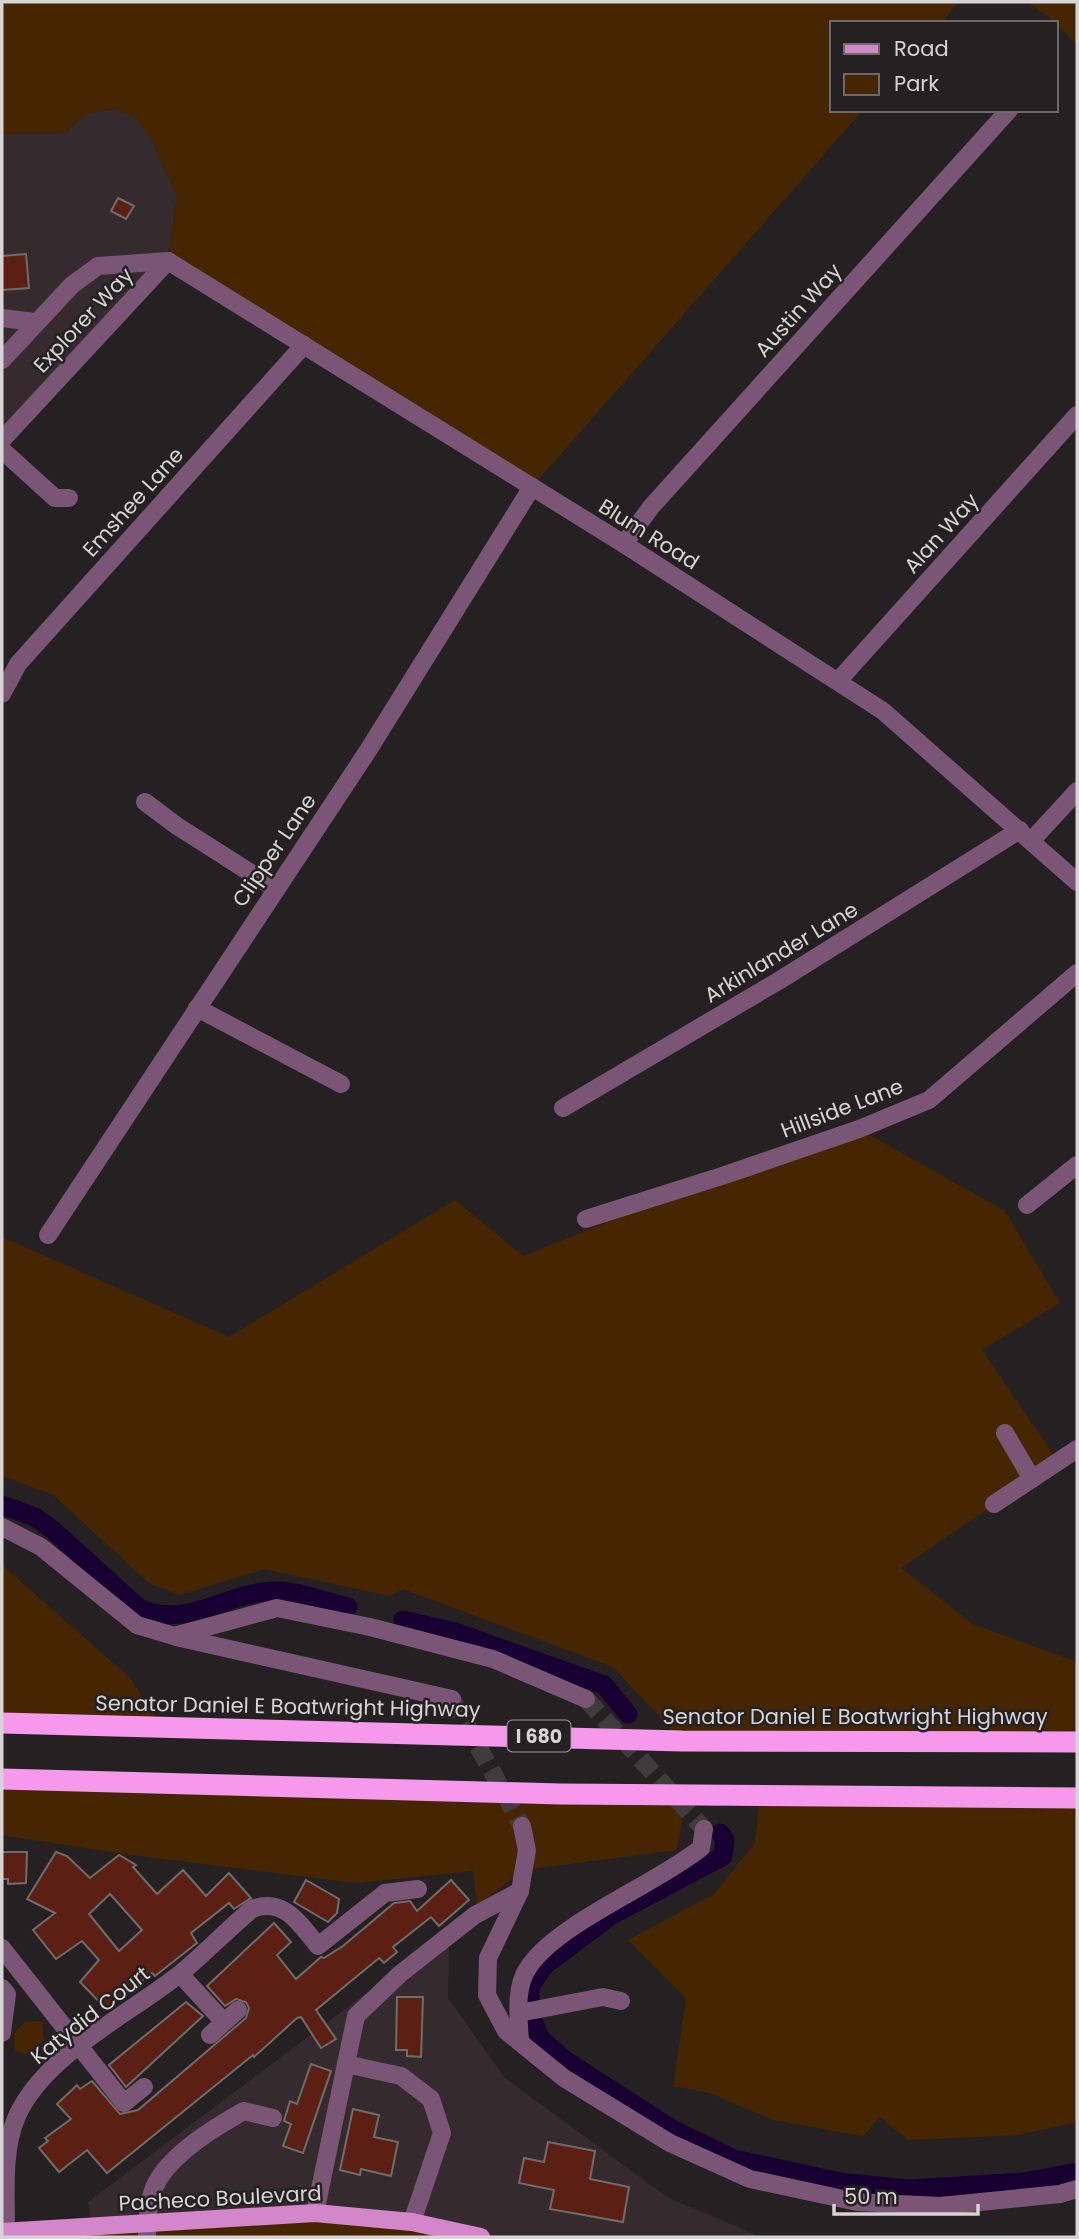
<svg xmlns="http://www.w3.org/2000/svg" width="1079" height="2239" font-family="Poppins,sans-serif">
  <rect width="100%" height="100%" fill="#252122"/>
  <g fill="#352b2e">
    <polygon points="114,109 133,116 149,135 177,196 168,261 2,440 2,134 66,133 85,114"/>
    <polygon points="449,1931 448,1998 505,2078 667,2197 761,2237 481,2237 92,2228 88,2202"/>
  </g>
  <g fill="#452601">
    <polygon points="2,2 959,2 941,23 832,23 832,110 863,110 532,487 168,261 177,196 149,135 133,116 114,109 85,114 66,133 2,134"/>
    <polygon points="1028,2 1077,2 1077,45 1056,23"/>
    <polygon points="859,1129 1005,1211 1060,1303 982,1350 1058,1461 901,1568 973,1624 1077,1662 1077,1742 682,1741 613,1667 403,1589 390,1596 264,1569 179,1595 149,1583 53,1495 2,1476 2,1237 229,1337 455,1200 523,1256 725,1175"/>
    <polygon points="2,1565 130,1678 163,1727 2,1724"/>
    <polygon points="2,1779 686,1795 677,1850 523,1870 477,1906 473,1871 356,1883 124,1854 2,1835"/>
    <polygon points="760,1796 1077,1798 1077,2122 1018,2135 908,2140 880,2117 863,2136 773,2120 710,2093 673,2086 686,1999 628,1940 714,1894 755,1843"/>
    <polygon points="31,2021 42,2022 44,2040 35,2051 27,2054 15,2051 14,2033 24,2023"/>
    <polygon points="315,2213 481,2237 2,2237"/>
  </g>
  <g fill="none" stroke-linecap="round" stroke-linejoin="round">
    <g stroke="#180132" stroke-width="19">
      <path d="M2 1505 35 1517 53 1530 139 1608C186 1631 231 1589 280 1591 302 1592 326 1602 348 1607"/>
      <polyline points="403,1620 455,1632 604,1685 628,1714"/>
      <polyline points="720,1833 725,1840 723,1856 612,1915 544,1966 530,1987 530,2013 540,2038 565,2060 672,2129 734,2159 840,2182 908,2189 1023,2182 1077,2172"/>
    </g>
  </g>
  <g fill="#5c1f13" stroke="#706c6b" stroke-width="2" fill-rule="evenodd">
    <polygon points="118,198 134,206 126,219 111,211"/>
    <polygon points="26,254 29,288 2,290 2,256"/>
    <polygon points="2,1852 27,1852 26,1883 8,1884 8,1879 2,1879"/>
    <path d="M56 1852 67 1856 90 1878 119 1855 136 1865 133 1867 157 1894 183 1870 206 1896 229 1873 251 1898 234 1909 229 1903 191 1933 197 1943 155 1976 152 1973 106 2009 80 1982 99 1960 82 1941 56 1959 33 1930 55 1913 27 1899ZM110 1894 142 1930 119 1951 89 1914Z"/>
    <polygon points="306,1880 339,1899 337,1913 328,1922 294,1902"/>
    <polygon points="451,1880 469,1900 439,1926 431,1917 393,1947 397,1952 384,1963 379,1958 316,2010 336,2039 321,2048 301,2017 297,2018 254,2057 253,2055 107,2173 87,2150 59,2172 39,2148 48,2141 45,2138 71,2119 57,2104 77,2085 80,2089 92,2081 120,2114 138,2110 246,2018 249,2008 246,2002 236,1999 225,2006 207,1986 274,1923 291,1942 277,1955 296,1979 321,1957 324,1958 343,1946 394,1903 410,1901 417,1911"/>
    <polygon points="397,1997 423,1997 421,2057 407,2056 407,2050 396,2050"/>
    <polygon points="186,2002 203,2016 126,2087 109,2065"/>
    <polygon points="311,2064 331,2071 303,2153 283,2146 291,2124 284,2121 290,2101 297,2104"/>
    <polygon points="353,2109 379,2115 374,2137 398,2142 391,2176 361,2169 360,2175 340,2170"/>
    <polygon points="548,2142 595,2151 590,2179 629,2187 623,2222 550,2209 554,2190 519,2183 524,2158 544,2162"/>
  </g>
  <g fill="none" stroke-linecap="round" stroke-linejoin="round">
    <g stroke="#403c3d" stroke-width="18" stroke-dasharray="18 9" stroke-linecap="butt">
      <polyline points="452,1699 522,1826"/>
      <polyline points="586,1699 704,1829"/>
    </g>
    <g stroke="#7a5575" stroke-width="18">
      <polyline points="168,261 624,544 883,711 1077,882"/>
      <polyline points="2,318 35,322"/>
      <polyline points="2,360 72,285 98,266 168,261"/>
      <polyline points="2,440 168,261"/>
      <polyline points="2,450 55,498 69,498"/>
      <polyline points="624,544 651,507 1009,110"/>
      <polyline points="838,681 1077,415"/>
      <polyline points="2,694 18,664 304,345"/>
      <polyline points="145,802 177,826 276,889"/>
      <polyline points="1032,840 1077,791"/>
      <polyline points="197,1008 341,1084"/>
      <polyline points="563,1108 780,980 1020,830"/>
      <polyline points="1027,1205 1077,1165"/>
      <polyline points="586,1219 725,1175 859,1129 929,1100 1077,973"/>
      <polyline points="48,1235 369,749 532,487"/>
      <polyline points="1005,1433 1032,1479"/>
      <polyline points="994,1504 1077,1449"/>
      <polyline points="2,1527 41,1547 137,1625 174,1636 277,1608 370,1627 493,1659 586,1699"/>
      <polyline points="176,1637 452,1699"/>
      <polyline points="520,1891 527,1850 522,1826"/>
      <polyline points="2,1948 124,2103 144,2087"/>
      <polyline points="180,1974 223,2021"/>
      <polyline points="2,1988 7,1994 2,2033"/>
      <polyline points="519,2013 603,1997 621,2001"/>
      <polyline points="210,2035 238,2010"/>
      <path d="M520 2042C519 2020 514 1988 528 1968 557 1923 655 1885 701 1848L704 1829"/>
      <polyline points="346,2064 356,2016 400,1974 475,1915 520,1891 488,1958 487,1995 506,2031 564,2078 670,2143 750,2179 857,2202 940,2206 1060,2194 1077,2189"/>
      <polyline points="315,2213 346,2064 401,2076 431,2099 442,2133 412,2222"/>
      <path d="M6 2232C6 2195 2 2150 17 2116 45 2054 130 2014 181 1973 205 1953 228 1929 252 1909 284 1897 299 1923 318 1946L385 1893 418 1889"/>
      <path d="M147 2237C147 2222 148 2202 154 2188 167 2156 215 2127 244 2111L273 2118"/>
    </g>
    <polyline stroke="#d386ca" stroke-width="18" points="2,2232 315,2213 412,2222 481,2237"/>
    <g stroke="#f699ec" stroke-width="21">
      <polyline points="2,1723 682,1741 1077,1742"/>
      <polyline points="2,1779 560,1794 1077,1798"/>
    </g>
  </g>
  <g text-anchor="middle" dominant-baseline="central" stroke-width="5" stroke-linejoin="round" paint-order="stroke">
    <rect fill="#252122" stroke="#a19e9f" stroke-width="2" x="507.5" y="1720.5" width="63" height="31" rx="5"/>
    <g font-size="19" font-weight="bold" fill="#d6d4d4">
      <text x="539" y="1736">I 680</text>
    </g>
    <g font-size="21" fill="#d6d4d4" stroke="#252122">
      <text transform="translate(798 310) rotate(-48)">Austin Way</text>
      <text transform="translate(83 320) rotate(-47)">Explorer Way</text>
      <text transform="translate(133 502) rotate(-48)">Emshee Lane</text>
      <text transform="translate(941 533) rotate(-48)">Alan Way</text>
      <text transform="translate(649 534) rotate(32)">Blum Road</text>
      <text transform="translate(274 850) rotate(-56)">Clipper Lane</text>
      <text transform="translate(781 952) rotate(-31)">Arkinlander Lane</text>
      <text transform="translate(842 1108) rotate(-21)">Hillside Lane</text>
      <text transform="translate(288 1706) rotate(1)">Senator Daniel E Boatwright Highway</text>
      <text x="855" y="1716">Senator Daniel E Boatwright Highway</text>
      <text transform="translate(90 2015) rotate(-38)">Katydid Court</text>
      <text transform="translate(220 2198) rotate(-3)">Pacheco Boulevard</text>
    </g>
  </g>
  <rect width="1079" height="2239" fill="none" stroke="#d6d4d4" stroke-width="7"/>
  <rect x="830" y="21" width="228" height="91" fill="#252122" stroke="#6c6969" stroke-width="2"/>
  <rect x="844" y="44" width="35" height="10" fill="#d386ca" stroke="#6c6969" stroke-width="2"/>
  <text x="894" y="56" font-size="21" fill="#d6d4d4">Road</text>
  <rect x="844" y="74" width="35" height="21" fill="#452601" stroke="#6c6969" stroke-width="2"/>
  <text x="894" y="91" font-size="21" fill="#d6d4d4">Park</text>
  <path d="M834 2204v10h144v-10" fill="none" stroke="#d6d4d4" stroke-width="3.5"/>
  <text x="844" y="2204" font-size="21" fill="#d6d4d4" stroke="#252122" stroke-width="5" paint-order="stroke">50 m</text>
</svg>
